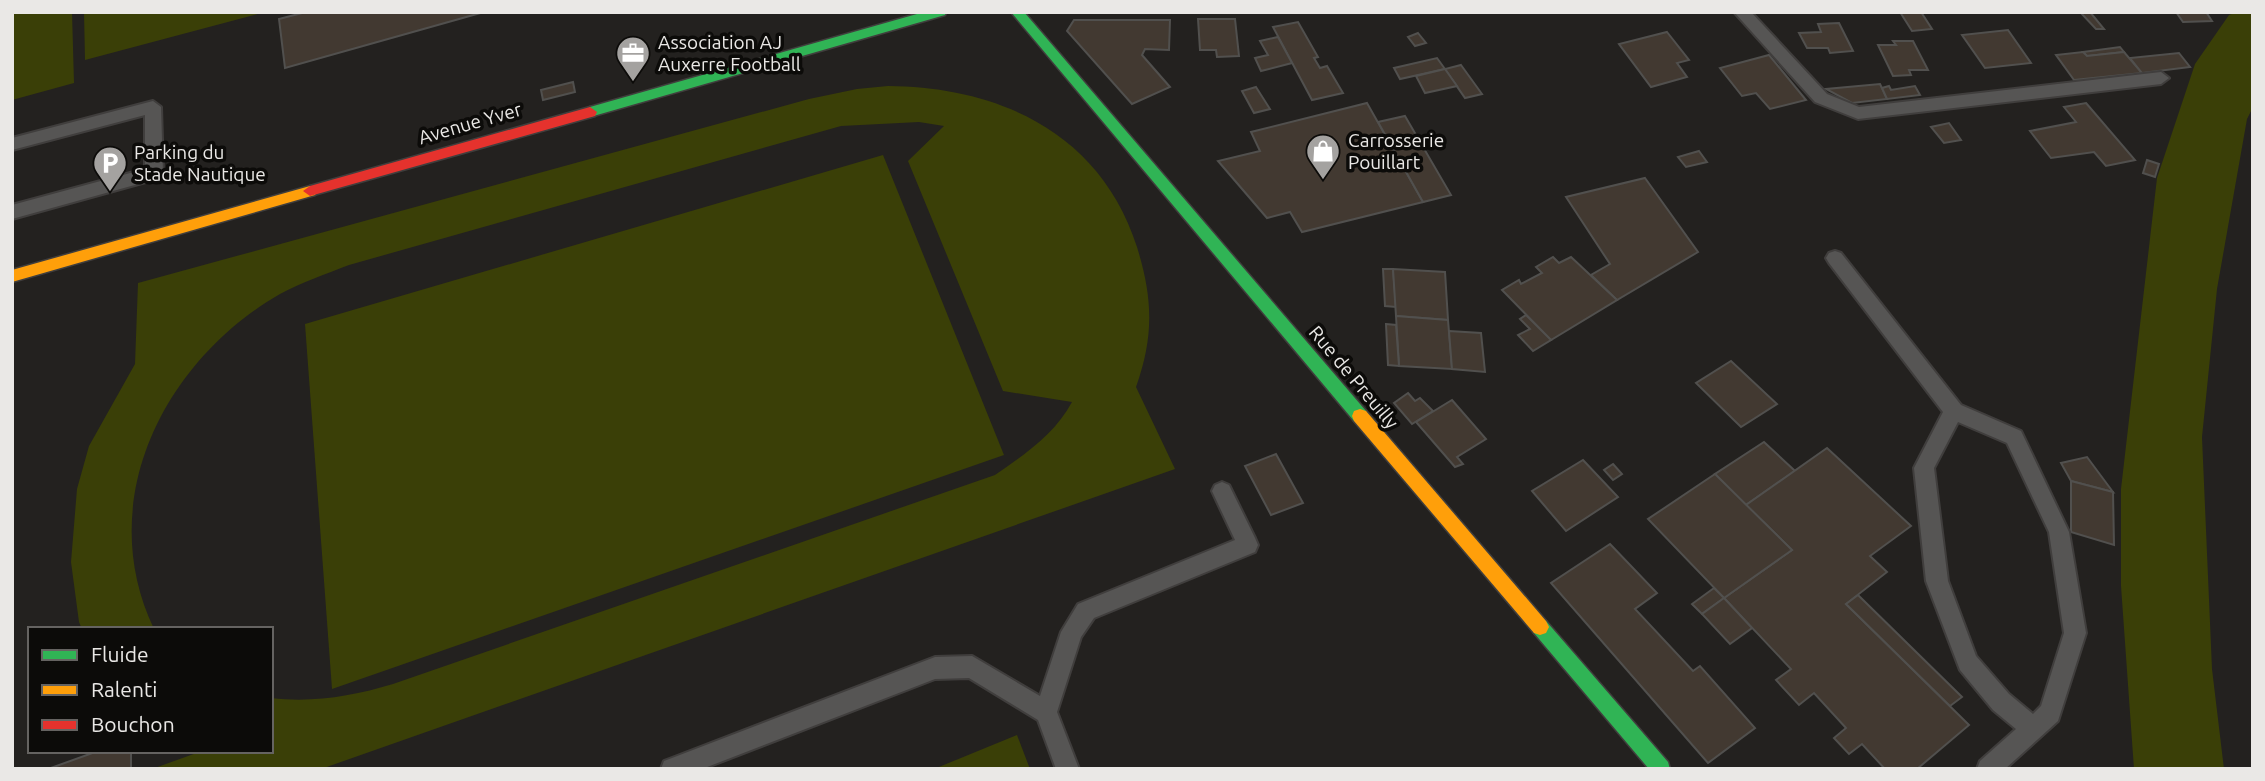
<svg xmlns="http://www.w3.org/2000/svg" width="2265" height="781" font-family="Ubuntu,sans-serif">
  <rect width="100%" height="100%" fill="#23211f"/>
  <g fill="#3a3f07">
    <polygon points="12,12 72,12 74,83 12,100"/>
    <polygon points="84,12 265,12 85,60"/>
    <polygon points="2237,12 2253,12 2253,107 2247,119 2217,289 2202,437 2212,669 2224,769 2134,769 2121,586 2121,489 2157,178 2195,64 2229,15"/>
    <path d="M888 86C1001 87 1101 134 1137 247 1153 299 1154 336 1136 387L1175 469 321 769H152L202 751H271V698C313 703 353 696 393 684L995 475C1024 455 1055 434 1072 402L1003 391 908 161 944 126 919 122 841 126 349 265C326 274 302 282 280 294 164 361 93 501 154 629H82L79 622 71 562 77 489 89 446 135 364 138 283 809 99 857 89Z"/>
    <polygon points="883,155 1004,455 332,689 305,324"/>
    <polygon points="1017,735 1030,769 934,769"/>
  </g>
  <g fill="#423931" stroke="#51504e" stroke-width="2">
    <polygon points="306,12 484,12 285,68 279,19"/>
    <polygon points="1900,12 1921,12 1932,29 1912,31"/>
    <polygon points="2080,12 2090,12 2104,29 2096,29"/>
    <polygon points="2176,12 2206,12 2212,21 2183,22"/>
    <polygon points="1198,19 1235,19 1239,56 1217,57 1216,50 1200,50"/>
    <polygon points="1074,20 1170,20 1169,50 1145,49 1142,55 1170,87 1132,104 1067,31"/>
    <polygon points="1298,22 1318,57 1314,58 1320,68 1327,66 1343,93 1312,100 1273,27"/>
    <polygon points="1839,23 1853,51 1830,53 1828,48 1807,48 1799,33 1821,32 1818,24"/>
    <polygon points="2008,30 2031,63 1985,68 1962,35"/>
    <polygon points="1667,32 1689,60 1677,63 1687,77 1651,87 1619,44"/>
    <polygon points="1418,33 1426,43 1415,46 1408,37"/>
    <polygon points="1278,37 1292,63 1261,71 1255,58 1268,55 1260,41"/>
    <polygon points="1893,41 1913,41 1928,70 1909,70 1911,75 1893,76 1878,45 1896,45"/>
    <polygon points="2120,47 2124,52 2087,56 2083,52"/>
    <polygon points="2083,52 2087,56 2124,52 2142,73 2074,80 2056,55"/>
    <polygon points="2179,53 2190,67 2142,73 2130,58"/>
    <polygon points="1769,55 1806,100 1770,109 1756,93 1742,96 1720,68"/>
    <polygon points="1437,58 1445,69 1400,79 1394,68"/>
    <polygon points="1461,65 1482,94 1465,98 1445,69"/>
    <polygon points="1445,69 1457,86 1425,93 1416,76"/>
    <polygon points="573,82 575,92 543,100 541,90"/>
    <polygon points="1880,84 1887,99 1852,103 1826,89"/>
    <polygon points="1889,86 1891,90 1915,86 1920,95 1887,99 1882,88"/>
    <polygon points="1256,87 1270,109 1254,113 1242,91"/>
    <polygon points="1367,103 1423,202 1302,232 1290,212 1267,218 1218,161 1260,151 1251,132"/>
    <polygon points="2086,103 2135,160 2106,166 2094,152 2051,158 2030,131 2076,122 2064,107"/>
    <polygon points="1405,116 1451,195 1423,202 1378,122"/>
    <polygon points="1949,123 1961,140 1944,143 1931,127"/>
    <polygon points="1699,151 1707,162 1686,167 1678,157"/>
    <polygon points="2147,160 2159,164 2155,177 2143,173"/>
    <polygon points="1645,178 1698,252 1617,300 1591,275 1610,264 1566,197"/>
    <polygon points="1553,257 1559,263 1571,257 1617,300 1551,340 1502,290 1519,280 1521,284 1542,273 1536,267"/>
    <polygon points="1383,269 1393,269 1396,307 1385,306"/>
    <polygon points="1393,269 1445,272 1448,320 1396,316"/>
    <polygon points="1526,315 1551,340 1533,351 1518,335 1530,329 1520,319"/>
    <polygon points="1396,316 1448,320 1452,369 1399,366"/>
    <polygon points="1386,324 1396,325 1399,366 1388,365"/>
    <polygon points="1449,331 1481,333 1485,372 1452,369"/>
    <polygon points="1731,361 1777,404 1741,427 1696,383"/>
    <polygon points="1408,393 1415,401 1420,398 1433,411 1412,424 1394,403"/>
    <polygon points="1452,400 1486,439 1457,457 1463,464 1455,467 1416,422"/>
    <polygon points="1764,442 1795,471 1746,505 1715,474"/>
    <polygon points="1827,448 1911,526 1870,556 1887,572 1846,604 1969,725 1917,769 1885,769 1862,744 1849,754 1834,738 1846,728 1814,693 1799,705 1776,680 1791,669 1724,598 1792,550 1746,505"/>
    <polygon points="1276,454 1303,503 1271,515 1245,466"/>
    <polygon points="2087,457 2113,492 2071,481 2061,463"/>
    <polygon points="1583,460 1618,497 1566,531 1532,491"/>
    <polygon points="1613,464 1622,474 1613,480 1604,470"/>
    <polygon points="1715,474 1792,550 1724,598 1648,519"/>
    <polygon points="2071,481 2113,492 2114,545 2071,532"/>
    <polygon points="1610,544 1657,593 1635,609 1693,671 1700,666 1755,728 1708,763 1551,583"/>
    <polygon points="1714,588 1724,598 1702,614 1692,604"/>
    <polygon points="1858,595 1962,697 1950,706 1846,604"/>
    <polygon points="1724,598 1752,628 1730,644 1702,614"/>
    <polygon points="98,751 131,751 131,769 48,769"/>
  </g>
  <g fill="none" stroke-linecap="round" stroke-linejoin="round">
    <g stroke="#403e3d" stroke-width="4">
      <g id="lane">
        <polygon points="1734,12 1751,12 1827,94 1859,107 2161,72 2169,78 2161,84 1858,119 1815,102"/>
        <polygon points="153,101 161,107 163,173 160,178 12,219 12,205 145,169 145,115 12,150 12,138"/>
        <path d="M1835 251 1841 253 1961 405 2021 431 2069 532 2086 633 2058 721 2005 769H1977L1980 761 2016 729 1993 710 1960 670 1926 581 1914 468 1943 412 1829 263 1826 258 1829 253ZM1958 422 2007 443 2049 532 2064 633 2041 706 2033 714 2009 694 1976 656 1948 581 1934 468Z"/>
        <polygon points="1222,482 1229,485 1255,538 1258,545 1255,552 1094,618 1081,637 1057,712 1079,769 1056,769 1038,720 969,678 935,679 702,769 661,769 664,761 672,758 935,657 972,656 1040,696 1061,632 1078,604 1235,540 1212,491 1215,485"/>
      </g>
    </g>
    <g stroke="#403e3d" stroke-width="3">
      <g id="fast">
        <polygon points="924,12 946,12 945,15 590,117 583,112 590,107"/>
        <polygon points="1011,12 1024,12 1366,411 1368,416 1366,421 1360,423 1354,421"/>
        <polygon points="1540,619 1546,621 1668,762 1670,769 1649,769 1534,633 1531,627 1534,621"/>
      </g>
    </g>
    <g stroke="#403e3d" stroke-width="3">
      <g id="slow">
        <polygon points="310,186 317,191 315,195 12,282 12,270"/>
        <polygon points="1360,409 1366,411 1546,621 1549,627 1546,633 1540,635 1534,633 1354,421 1352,416 1354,411"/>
      </g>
    </g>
    <g stroke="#403e3d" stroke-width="3">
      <polygon id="jam" points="590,107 597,112 595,116 310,196 303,191 310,186"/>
    </g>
    <use href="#lane" fill="#565554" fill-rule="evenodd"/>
    <use href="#fast" fill="#30b455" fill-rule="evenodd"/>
    <use href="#slow" fill="#ff9f0a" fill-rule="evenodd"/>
    <use href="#jam" fill="#e5322d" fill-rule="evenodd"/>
  </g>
  <defs>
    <g id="office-pin" transform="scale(1.75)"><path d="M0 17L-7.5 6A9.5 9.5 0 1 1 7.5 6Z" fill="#a4a2a0" stroke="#0c0b09"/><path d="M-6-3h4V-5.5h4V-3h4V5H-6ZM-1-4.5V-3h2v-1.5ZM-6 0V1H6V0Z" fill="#fff"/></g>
    <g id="shop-pin" transform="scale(1.75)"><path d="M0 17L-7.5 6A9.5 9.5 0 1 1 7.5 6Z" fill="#a4a2a0" stroke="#0c0b09"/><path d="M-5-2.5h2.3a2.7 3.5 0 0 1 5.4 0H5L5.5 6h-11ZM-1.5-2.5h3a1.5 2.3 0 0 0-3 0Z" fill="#fff"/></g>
    <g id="parking-pin" transform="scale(1.75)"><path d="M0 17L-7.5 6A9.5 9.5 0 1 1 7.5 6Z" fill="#a4a2a0" stroke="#0c0b09"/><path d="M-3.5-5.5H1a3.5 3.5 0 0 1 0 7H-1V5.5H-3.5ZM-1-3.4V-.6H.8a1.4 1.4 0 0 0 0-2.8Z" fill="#fff"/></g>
  </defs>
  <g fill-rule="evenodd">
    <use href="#office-pin" x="633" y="53"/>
    <use href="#shop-pin" x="1323" y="151"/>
    <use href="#parking-pin" x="110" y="163"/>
  </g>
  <g text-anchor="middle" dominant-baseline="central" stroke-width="7" stroke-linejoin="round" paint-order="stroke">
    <g font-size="19" fill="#eae8e6" stroke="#0c0b09" text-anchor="start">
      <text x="658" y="42">Association AJ<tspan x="658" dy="22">Auxerre Football</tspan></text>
      <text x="1348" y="140">Carrosserie<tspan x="1348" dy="22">Pouillart</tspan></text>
      <text x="134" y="152">Parking du<tspan x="134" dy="22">Stade Nautique</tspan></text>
    </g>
    <g font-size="19" fill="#eae8e6" stroke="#0c0b09">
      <text transform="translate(470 123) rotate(-16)">Avenue Yver</text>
      <text transform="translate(1354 377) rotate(50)">Rue de Preuilly</text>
    </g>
  </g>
  <rect width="2265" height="781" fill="none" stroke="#eae8e6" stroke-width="28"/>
  <rect x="28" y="627" width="245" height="126" fill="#0c0b09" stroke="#656361" stroke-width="2"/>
  <rect x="42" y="650" width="35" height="10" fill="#30b455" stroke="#656361" stroke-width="2"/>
  <text x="91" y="662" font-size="21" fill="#eae8e6">Fluide</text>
  <rect x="42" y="685" width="35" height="10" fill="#ff9f0a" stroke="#656361" stroke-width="2"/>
  <text x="91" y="697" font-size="21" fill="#eae8e6">Ralenti</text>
  <rect x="42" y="720" width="35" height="10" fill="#e5322d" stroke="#656361" stroke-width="2"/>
  <text x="91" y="732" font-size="21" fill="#eae8e6">Bouchon</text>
</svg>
